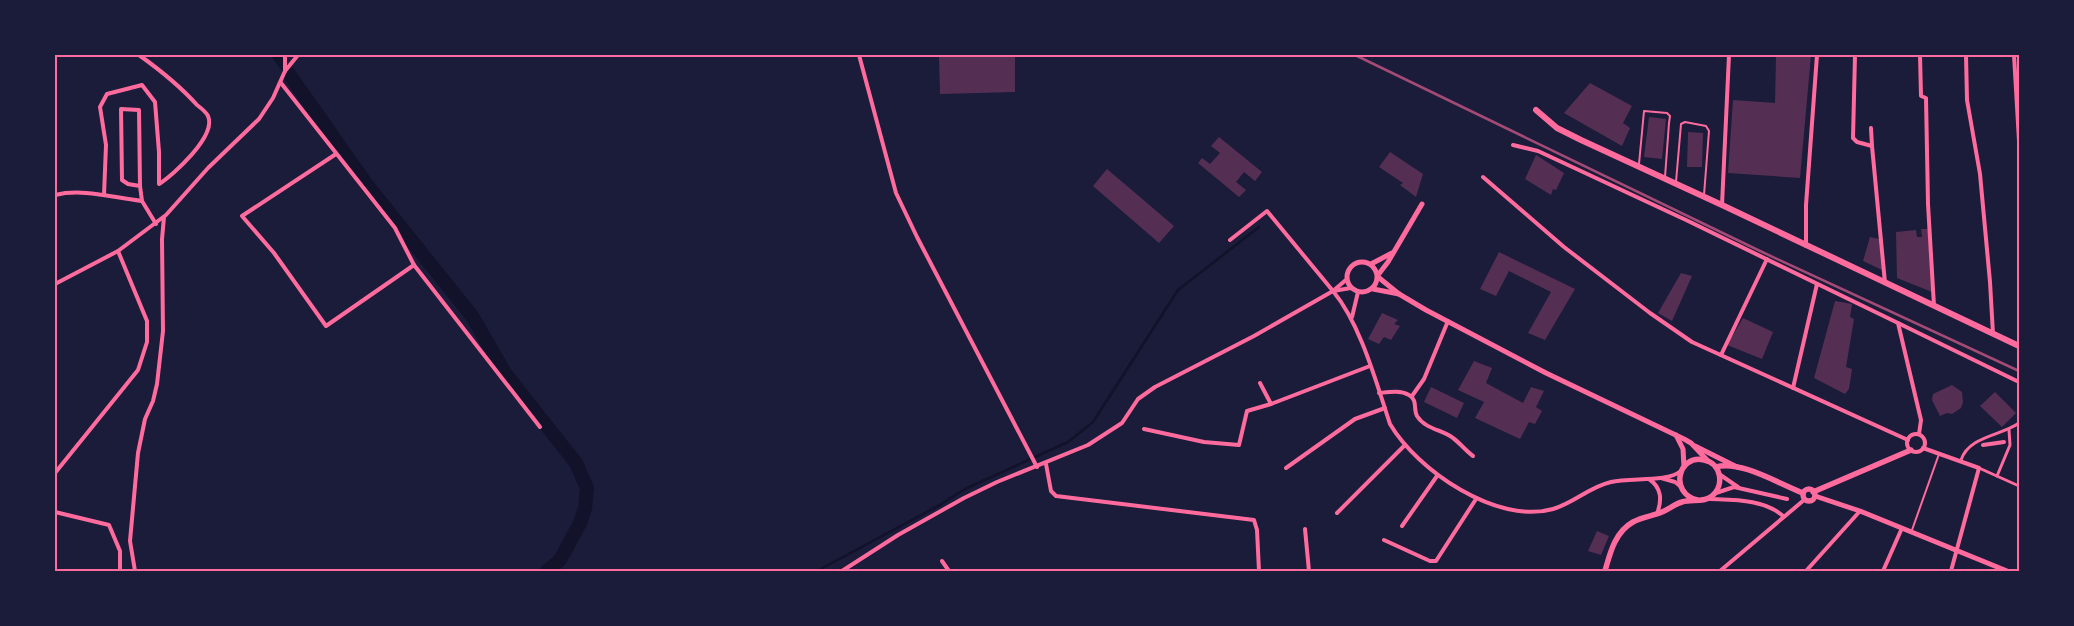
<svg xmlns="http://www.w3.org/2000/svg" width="2074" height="626" font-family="'Open Sans',sans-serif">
  <rect width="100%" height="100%" fill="#1b1b3a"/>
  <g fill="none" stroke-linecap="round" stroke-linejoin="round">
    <polyline stroke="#12122b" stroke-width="2.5" points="817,571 938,506 965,489 1068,442 1093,422 1178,290 1259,227"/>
    <polyline stroke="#12122b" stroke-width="9" points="276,55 284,66"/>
    <polyline stroke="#12122b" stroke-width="14" points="289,74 367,185 472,316 505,373 576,463 587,488 585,508 580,523 560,560 547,571"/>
  </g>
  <g fill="#542f53">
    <polygon points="939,55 1015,55 1015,92 940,94"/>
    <polygon points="1776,55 1811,55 1800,178 1728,173 1733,100 1775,103"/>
    <polygon points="1590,83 1632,106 1623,123 1630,128 1622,146 1564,113"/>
    <polygon points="1649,117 1666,119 1662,159 1644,157"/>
    <polygon points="1688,132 1703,133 1702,167 1687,167"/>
    <polygon points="1219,137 1262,172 1255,181 1244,172 1236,182 1246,190 1239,197 1198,163 1202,158 1210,164 1220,153 1211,146"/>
    <polygon points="1390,152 1423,174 1416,197 1400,185 1403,183 1379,167"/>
    <polygon points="1536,155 1564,173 1556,190 1553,189 1551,195 1525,179"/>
    <polygon points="1107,169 1174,226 1159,243 1093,186"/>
    <polygon points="1921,229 1929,229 1932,292 1897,278 1896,232 1916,230 1917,237 1922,237"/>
    <polygon points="1870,237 1879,239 1882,270 1863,261"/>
    <polygon points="1499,252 1575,289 1545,340 1528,333 1551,292 1509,271 1496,296 1480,289"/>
    <polygon points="1681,273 1692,276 1672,321 1658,313"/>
    <polygon points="1835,301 1852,304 1850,317 1854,319 1846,367 1852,369 1849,389 1845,394 1814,378"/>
    <polygon points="1382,313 1398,320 1394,324 1400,326 1391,340 1384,337 1379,344 1368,339"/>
    <polygon points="1743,318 1773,332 1762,359 1727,345"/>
    <polygon points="1474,361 1492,368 1486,383 1523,403 1531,387 1544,391 1536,407 1542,411 1535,424 1529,422 1520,439 1475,418 1484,402 1458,390"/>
    <polygon points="1952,385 1962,392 1963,402 1961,408 1952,414 1947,413 1940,416 1932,400 1933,394"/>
    <polygon points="1431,387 1464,403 1457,418 1424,402"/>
    <polygon points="1995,392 2016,413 2002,427 1980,406"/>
    <polygon points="1597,531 1609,536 1601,555 1588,551"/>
  </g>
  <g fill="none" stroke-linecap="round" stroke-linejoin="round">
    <g stroke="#ff6b9d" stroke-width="2">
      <polyline points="1639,164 1644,111 1667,113 1670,116 1669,123 1665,177"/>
      <polyline points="1676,182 1681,124 1685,122 1706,126 1709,131 1704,195"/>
      <polyline points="1912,530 1939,454"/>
    </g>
    <g stroke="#ff6b9d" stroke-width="3">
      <path d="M1961 460C1969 436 2001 436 2019 423"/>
      <polyline points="1979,468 2019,486"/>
      <polyline points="1997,476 2010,445 2009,430"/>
    </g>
    <g stroke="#ff6b9d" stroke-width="4">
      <polyline points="859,55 896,193 917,237 1037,467"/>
      <polyline points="1855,55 1853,138 1857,142 1872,146 1885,283"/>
      <polyline points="1920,55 1921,96 1926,98 1928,204 1934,306"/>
      <polyline points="1966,55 1967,100 1980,174 1990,282 1993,334"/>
      <polyline points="2014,55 2019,141"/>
      <polyline points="285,71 285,55"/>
      <polyline points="281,83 395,228 414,265 540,427"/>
      <polyline points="1871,128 1872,146"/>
      <polyline points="1513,145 1538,151 1686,220 1898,323 1921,420 1919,434"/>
      <polyline points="336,154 242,216 274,253 326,326 414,265"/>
      <polyline points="1483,177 1564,247 1650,313 1692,342 1908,440"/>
      <polyline points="140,186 128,184 122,180 121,109 139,110 140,186 142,201 156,224"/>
      <path d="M55 195C83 188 114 198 142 201"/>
      <path d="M104 195 106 145 100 107 107 94 142 85 155 102 159 152V184C173 175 217 136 208 116 206 112 201 108 197 105 180 86 160 70 139 55"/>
      <polyline points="1722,205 1729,55"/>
      <polyline points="1230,240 1267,211 1333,291"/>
      <polyline points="1806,246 1806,205 1817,55"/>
      <polyline points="55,284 118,251 166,215 208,168 259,119 273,98 285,71 298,55"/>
      <polyline points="1333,291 1351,288"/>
      <polyline points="1333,291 1347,279"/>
      <polyline points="1352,317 1358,292"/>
      <polyline points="1898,323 2019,382"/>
      <polyline points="1721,355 1767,259"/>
      <polyline points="1260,383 1271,404"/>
      <polyline points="1793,388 1817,284"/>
      <path d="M1379 393C1389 392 1400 390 1409 395 1418 400 1413 409 1417 416 1425 429 1443 430 1453 438 1460 443 1466 451 1473 456"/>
      <polyline points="1412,396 1424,379 1448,321"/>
      <polyline points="1144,429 1204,442 1239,445 1247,411 1271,404 1370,366"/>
      <circle cx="1916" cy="443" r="9"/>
      <polyline points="1983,445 2004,442"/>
      <polyline points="1923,448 1979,468 1951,571"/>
      <polyline points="1046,464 1051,491 1056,496 1254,520 1257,530 1259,571"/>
      <polyline points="1286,468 1355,419 1385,408"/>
      <polyline points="55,473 138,370 147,342 147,321 118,251"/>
      <polyline points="1719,474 1738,487"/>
      <polyline points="1661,478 1675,482 1680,486"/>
      <path d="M1649 479C1662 488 1662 500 1657 514"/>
      <polyline points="1716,493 1734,487 1787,499"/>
      <path d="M1710 499C1734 500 1764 499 1783 516"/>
      <polyline points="55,512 109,525 120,551 120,571"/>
      <polyline points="1337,513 1405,445"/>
      <polyline points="1402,526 1437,476"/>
      <polyline points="1305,529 1309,571"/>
      <polyline points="1384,540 1430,561 1436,561 1476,499"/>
      <polyline points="942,561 949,571"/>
      <polyline points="135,571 130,541 138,453 145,419 153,401 157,384 163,331 162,239 164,217"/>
      <path d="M842 571 898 535 964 498 997 482 1088 445 1122 423 1138 399 1155 387 1254 336 1333 291C1361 325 1376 382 1390 424 1417 470 1497 525 1553 509 1574 503 1589 487 1611 482 1631 477 1666 483 1681 471"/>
      <polyline points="1720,571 1804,500"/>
      <polyline points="1806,571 1860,511"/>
      <polyline points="1883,571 1902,528"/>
    </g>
    <g stroke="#ff6b9d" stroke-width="5">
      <circle cx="1362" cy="277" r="15"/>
      <polyline points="1371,264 1392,253"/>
      <polyline points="1378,275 1388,262 1422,204"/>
      <polyline points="1378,277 1399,294 1426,310 1546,373 1684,439 1691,443 1708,461"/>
      <polyline points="1373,289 1399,294"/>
      <polyline points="1676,435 1683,449 1684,467"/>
      <polyline points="1695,446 1737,467"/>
      <polyline points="1815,496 1860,511 2007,571"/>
    </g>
    <g stroke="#ff6b9d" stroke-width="5.5">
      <path d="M1716 467C1741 460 1779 484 1803 493"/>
      <circle cx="1809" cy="495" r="6"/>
      <polyline points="1813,492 1911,450"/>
      <path d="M1605 571C1610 553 1615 532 1633 522 1642 517 1653 516 1662 512 1669 509 1675 504 1682 502 1692 499 1704 503 1712 496 1725 485 1721 463 1704 460 1678 454 1669 493 1697 500"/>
    </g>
    <polyline stroke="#ff6b9d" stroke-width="6" points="1536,110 1557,128 1581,140 1722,205 2019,346"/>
    <polyline stroke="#a44b75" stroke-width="2.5" points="1355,55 1760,251 2019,371"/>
  </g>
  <rect width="2074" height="626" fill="none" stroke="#1b1b3a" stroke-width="112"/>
  <rect x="56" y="56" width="1962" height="514" fill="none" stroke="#ff6b9d" stroke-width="2"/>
</svg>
